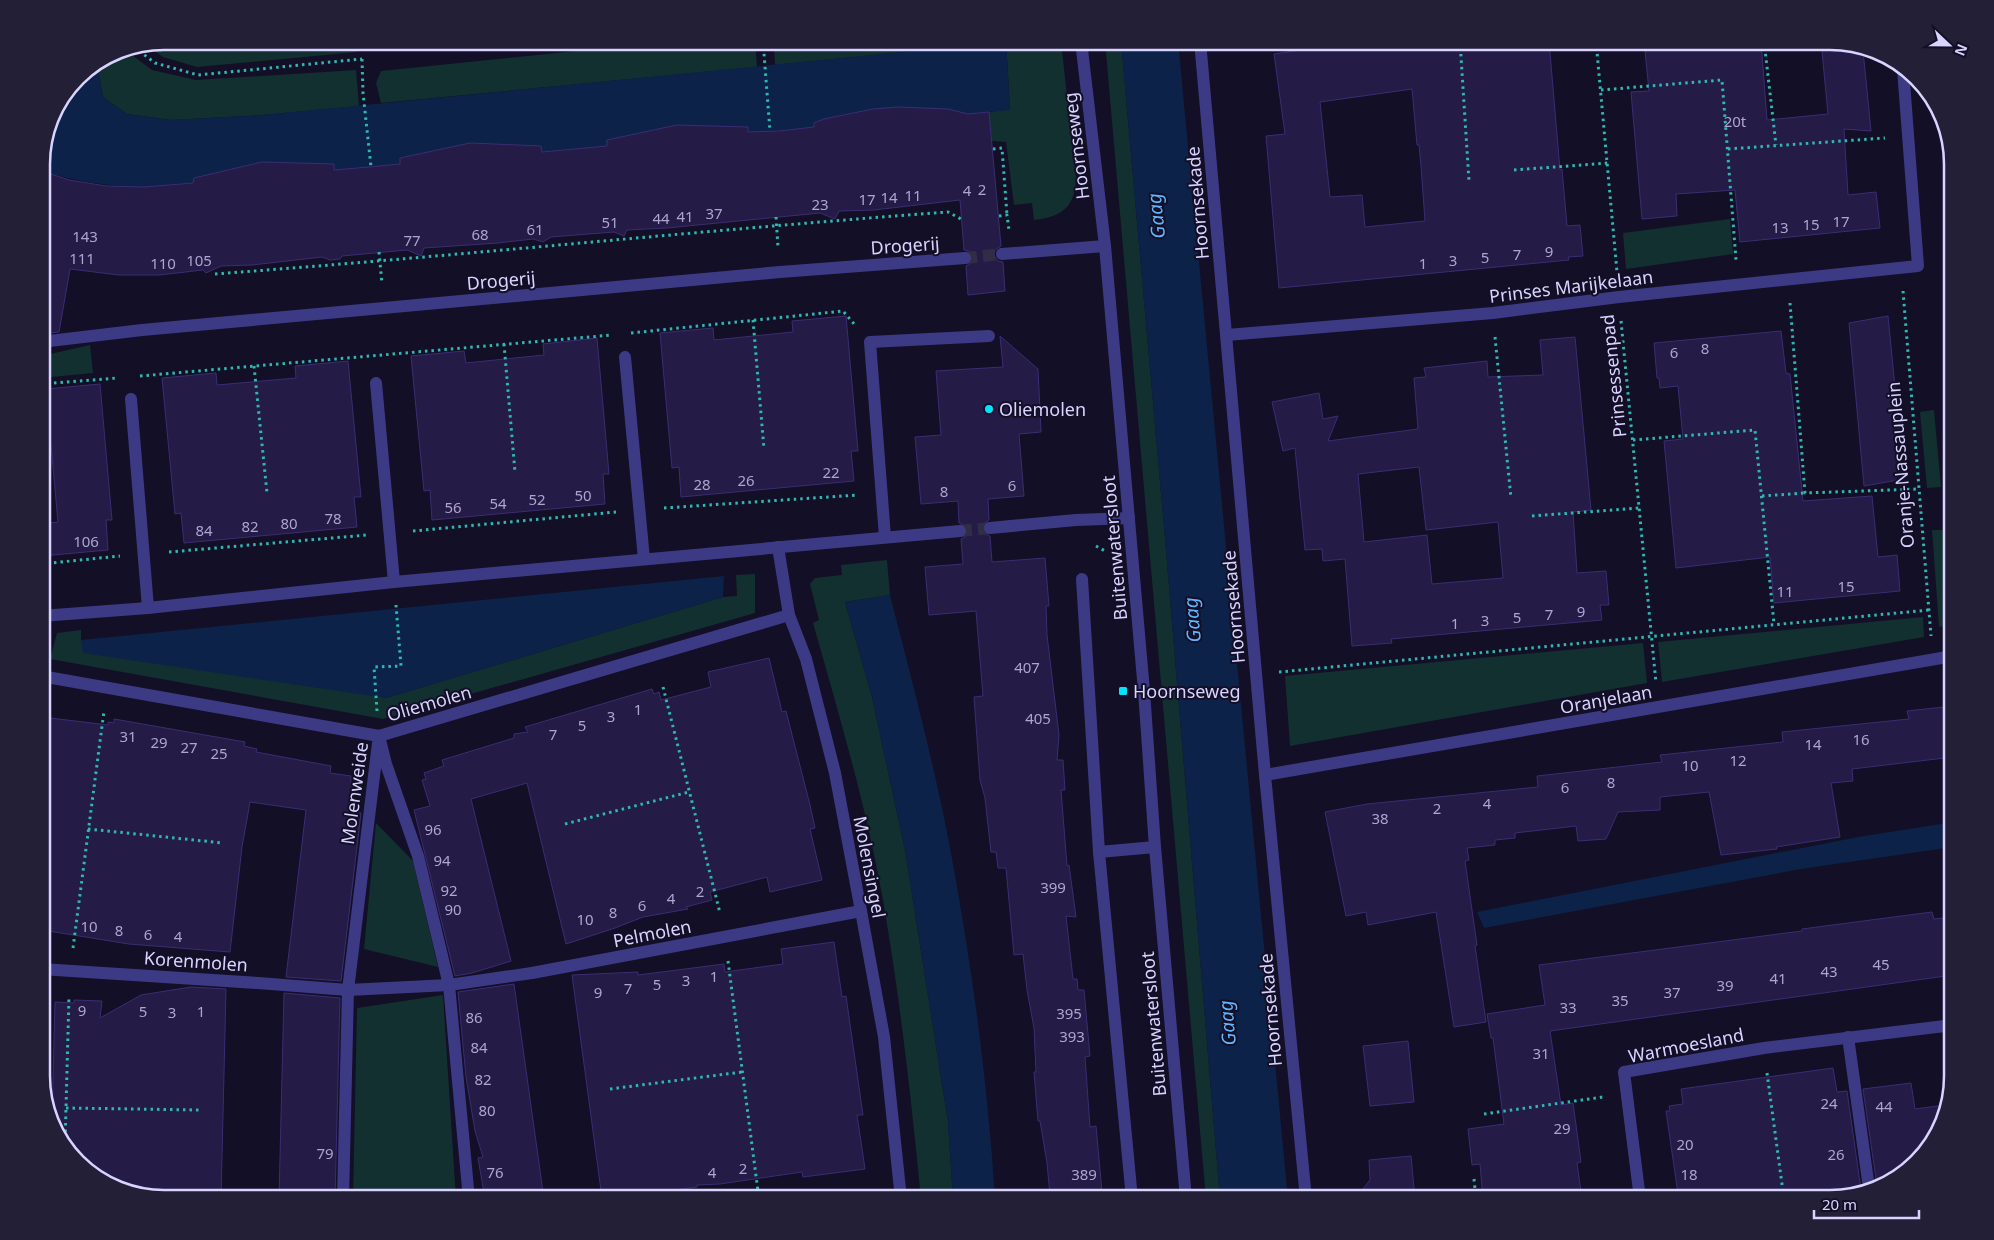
<svg xmlns="http://www.w3.org/2000/svg" width="1994" height="1240" font-family="'Noto Sans',sans-serif">
  <rect width="100%" height="100%" fill="#130f26"/>
  <g fill="#12302f">
    <polygon points="164,41 356,41 357,52 197,67 163,57 146,45"/>
    <polygon points="673,41 755,41 757,67 381,103 376,83 381,71"/>
    <polygon points="775,41 951,41 943,48 775,65 774,46"/>
    <path d="M1006 41H1061L1076 178C1075 207 1062 217 1034 220L1032 203 1014 205 1006 142 992 141 989 112 1010 109Z"/>
    <polygon points="1105,41 1121,41 1165,538 1220,1199 1206,1199"/>
    <polygon points="124,49 152,70 196,80 356,70 359,106 263,115 171,120 127,114 103,97 97,64 117,50"/>
    <polygon points="1730,219 1733,254 1626,269 1623,233"/>
    <polygon points="90,345 93,373 41,378 41,356"/>
    <polygon points="1934,410 1941,487 1927,488 1920,412"/>
    <polygon points="1932,530 1947,530 1952,593 1945,594 1946,610 1953,609 1953,624 1939,627"/>
    <path d="M887 560 890 595 845 602 872 697 905 850 948 1122 953 1199H921C912 1107 902 1015 887 924 871 822 841 722 813 623L819 620 810 584 815 578 842 575 841 565Z"/>
    <polygon points="755,574 755,613 383,719 50,659 57,633 81,630 81,640 386,698 723,597 737,596 736,575"/>
    <polygon points="1923,617 1924,637 1662,682 1658,642"/>
    <polygon points="1643,643 1647,683 1290,746 1285,676"/>
    <polygon points="376,823 413,861 438,967 364,949"/>
    <polygon points="443,995 456,1199 353,1199 357,1008"/>
  </g>
  <g fill="#0c2248">
    <path d="M951 41H1006L1010 110 144 187C108 186 76 182 42 171L41 156 51 117 77 77 97 64 103 97 127 114 171 120 263 115 943 48Z"/>
    <polygon points="1121,41 1178,41 1288,1199 1220,1199 1165,538"/>
    <polygon points="724,576 723,597 386,698 83,653 81,640"/>
    <path d="M890 595C912 681 935 767 951 853 972 967 988 1083 995 1199H953L948 1122 905 850 872 697 845 602Z"/>
    <polygon points="1953,822 1953,847 1801,869 1484,928 1477,912 1858,837"/>
  </g>
  <g fill="#241b47" stroke="#3b2d73" fill-rule="evenodd">
    <path d="M1363 41H1549L1560 170 1562 169 1567 226 1580 225 1583 256 1568 257 1569 260 1279 288 1266 136 1285 134 1274 54ZM1412 89 1417 145H1419L1421 166 1425 221 1365 227 1362 195 1330 197 1320 102Z"/>
    <polygon points="1644,41 1761,41 1767,120 1828,114 1821,41 1830,41 1863,50 1871,131 1844,129 1848,195 1876,192 1880,228 1740,242 1735,190 1676,194 1677,216 1642,219 1631,92 1649,91"/>
    <polygon points="898,107 948,109 968,114 989,112 1001,246 995,250 994,255 998,261 1003,262 1005,291 968,295 966,266 972,262 973,257 969,251 964,250 960,200 874,210 839,211 835,219 820,213 667,228 627,230 624,236 614,232 551,237 543,242 533,239 498,243 424,248 421,256 407,250 342,256 340,259 330,260 322,257 252,265 221,266 206,273 203,270 159,275 119,275 70,269 59,332 42,334 42,171 69,180 106,186 144,187 193,183 194,178 262,162 334,164 334,170 369,167 400,164 400,158 470,143 541,146 542,152 607,146 607,140 677,125 748,127 748,132 779,131 814,127 814,123 824,119 873,109"/>
    <polygon points="846,316 858,451 851,451 854,481 681,497 679,467 672,468 660,333 713,328 714,340 793,332 792,321"/>
    <polygon points="1888,316 1904,479 1864,486 1849,323"/>
    <polygon points="1781,331 1786,373 1790,374 1803,501 1872,496 1878,557 1897,555 1900,591 1774,603 1770,557 1676,568 1664,441 1683,439 1678,386 1660,388 1659,378 1657,378 1654,343"/>
    <polygon points="1000,336 1038,369 1041,432 1019,434 1024,496 988,499 989,520 983,524 982,529 984,533 990,536 992,562 1045,558 1049,606 1046,606 1047,635 1059,735 1057,760 1063,760 1065,790 1061,790 1067,866 1069,865 1076,917 1066,916 1073,979 1077,979 1078,990 1084,990 1090,1056 1085,1057 1090,1127 1096,1126 1102,1192 1096,1192 1096,1199 1056,1199 1055,1195 1050,1195 1047,1163 1040,1121 1038,1121 1034,1072 1036,1072 1034,1028 1027,990 1023,954 1014,955 1006,868 998,868 996,852 991,852 985,798 980,780 974,697 983,696 976,611 929,615 925,567 963,564 961,539 965,537 968,531 966,526 959,523 958,501 921,504 915,437 941,435 936,371 1003,367"/>
    <path d="M1575 337 1591 510 1573 512 1577 573 1606 571 1609 605H1600L1602 620 1391 639 1392 643 1352 646 1345 559 1323 561 1322 549 1305 550 1295 448 1283 451 1272 402 1319 393 1323 419 1338 416 1328 441 1418 429 1414 378 1426 377 1424 368 1487 361 1488 377 1543 375 1540 340ZM1419 467 1426 530 1498 522 1503 578 1432 584 1427 535 1364 542 1358 474Z"/>
    <polygon points="597,338 609,474 603,474 605,504 432,520 430,490 424,491 411,356 464,351 466,363 544,355 543,344"/>
    <polygon points="348,361 361,497 354,497 357,527 184,543 181,513 175,514 162,378 216,373 217,385 296,378 295,366"/>
    <polygon points="100,384 112,520 106,520 108,550 42,556 42,524 58,522 46,389"/>
    <polygon points="769,658 782,712 786,711 810,805 815,828 810,829 822,880 770,892 767,877 710,892 712,900 686,907 688,909 643,917 615,928 566,944 527,783 471,799 511,961 472,973 455,976 414,810 430,806 422,780 426,779 424,773 444,766 442,760 514,738 514,734 528,732 525,727 652,689 654,694 659,692 661,700 711,687 708,672"/>
    <polygon points="1953,706 1953,757 1852,769 1853,781 1831,783 1840,837 1776,847 1777,849 1721,855 1709,792 1660,797 1660,810 1618,812 1606,839 1578,841 1576,826 1515,833 1515,838 1495,840 1495,845 1467,848 1469,860 1465,861 1477,945 1475,946 1486,1022 1454,1027 1436,912 1368,925 1366,912 1346,916 1325,812 1367,804 1538,787 1537,776 1662,762 1660,755 1783,742 1782,732 1909,719 1907,711"/>
    <polygon points="42,717 108,725 108,722 114,723 114,719 245,742 244,746 257,749 256,752 331,766 330,773 351,776 351,784 354,784 348,811 361,813 341,981 286,977 306,810 250,802 242,847 230,952 129,944 42,930"/>
    <polygon points="1932,912 1934,919 1953,917 1953,975 1550,1031 1561,1105 1573,1103 1581,1162 1577,1163 1582,1199 1483,1199 1480,1164 1472,1165 1468,1129 1504,1124 1493,1038 1491,1038 1487,1014 1545,1005 1539,965 1802,931 1802,929"/>
    <polygon points="834,942 842,997 846,996 863,1115 857,1115 865,1169 803,1177 802,1172 720,1184 697,1185 697,1187 683,1189 636,1192 625,1195 602,1198 572,975 638,972 638,975 724,964 725,972 783,964 781,949"/>
    <polygon points="514,984 544,1199 485,1199 478,1158 483,1157 475,1131 466,1077 458,992"/>
    <polygon points="191,987 226,989 221,1199 164,1199 102,1182 59,1138 52,1119 55,1002 74,1003 74,1000 102,1001 100,1018 141,995"/>
    <polygon points="284,993 340,998 335,1199 279,1199"/>
    <polygon points="1408,1041 1414,1102 1370,1106 1363,1046"/>
    <polygon points="1833,1068 1837,1092 1847,1091 1861,1190 1830,1199 1682,1199 1682,1193 1678,1194 1666,1111 1670,1111 1669,1106 1683,1104 1681,1089"/>
    <polygon points="1911,1083 1915,1109 1945,1105 1936,1138 1892,1182 1877,1186 1863,1089"/>
    <polygon points="1411,1156 1415,1199 1355,1199 1370,1180 1369,1160"/>
  </g>
  <g fill="none" stroke-linecap="round" stroke-linejoin="round">
    <g stroke="#312d47" stroke-width="12" stroke-dasharray="12 6" stroke-linecap="butt">
      <polyline points="965,258 1002,254"/>
      <polyline points="960,531 990,528"/>
    </g>
    <g stroke="#2fb8b0" stroke-width="3" stroke-dasharray="2.5 4" stroke-linecap="butt">
      <polyline points="763,41 770,131"/>
      <polyline points="1460,41 1469,181"/>
      <polyline points="1596,41 1617,272"/>
      <polyline points="1764,41 1776,145"/>
      <polyline points="134,47 155,63 198,75 362,59"/>
      <polyline points="362,59 363,93 371,167"/>
      <polyline points="1601,90 1722,80 1736,260"/>
      <polyline points="993,149 1002,148 1007,215"/>
      <polyline points="1728,149 1885,138"/>
      <polyline points="1514,170 1608,163"/>
      <polyline points="999,216 1007,215 1009,230"/>
      <polyline points="776,217 778,247"/>
      <polyline points="379,252 382,284"/>
      <path d="M215 274C459 256 703 230 948 212L961 219"/>
      <polyline points="1903,291 1931,636"/>
      <polyline points="1790,303 1805,493 1919,489"/>
      <polyline points="753,320 764,449"/>
      <polyline points="1621,321 1656,683"/>
      <polyline points="631,333 843,311 855,325"/>
      <polyline points="1495,337 1511,498"/>
      <polyline points="504,344 515,472"/>
      <polyline points="254,366 267,493"/>
      <polyline points="140,376 612,335"/>
      <polyline points="41,384 117,378"/>
      <polyline points="1633,440 1755,430 1774,624"/>
      <polyline points="1762,496 1805,493"/>
      <polyline points="664,508 858,495"/>
      <polyline points="1532,516 1639,508"/>
      <polyline points="413,531 616,512"/>
      <polyline points="1096,546 1107,552"/>
      <polyline points="169,552 367,535"/>
      <polyline points="41,564 120,556"/>
      <polyline points="1279,672 1929,610"/>
      <polyline points="663,687 720,913"/>
      <polyline points="377,711 374,667 401,666 396,605"/>
      <polyline points="565,824 689,792"/>
      <polyline points="88,829 223,843"/>
      <polyline points="73,948 104,711"/>
      <polyline points="728,961 759,1199"/>
      <polyline points="1767,1073 1784,1199"/>
      <polyline points="610,1089 742,1072"/>
      <polyline points="66,1108 200,1110"/>
      <polyline points="1484,1114 1603,1097"/>
      <polyline points="65,1145 69,996"/>
      <polyline points="1474,1179 1476,1199"/>
    </g>
    <g stroke="#3d3a85" stroke-width="12">
      <polyline points="885,537 870,342 989,336"/>
      <polyline points="1848,1037 1869,1188"/>
    </g>
    <g stroke="#3d3a85" stroke-width="12">
      <polyline points="379,736 386,764 418,856 449,985 469,1199"/>
      <polyline points="258,983 348,990 449,985 532,973"/>
      <polyline points="343,1199 348,990 378,743"/>
    </g>
    <g stroke="#3d3a85" stroke-width="12">
      <polyline points="1200,41 1265,775 1306,1199"/>
      <polyline points="381,42 385,41"/>
      <polyline points="1002,254 1105,246"/>
      <polyline points="1227,335 1493,313 1619,297 1918,266 1903,69"/>
      <polyline points="41,342 142,330 780,272 965,258"/>
      <polyline points="625,357 644,559"/>
      <polyline points="376,383 394,582"/>
      <polyline points="131,399 148,608"/>
      <polyline points="990,528 1076,520 1129,518"/>
      <polyline points="778,547 789,615 806,659 835,773 861,911 884,1037 901,1199"/>
      <polyline points="1082,579 1099,852 1132,1199"/>
      <polyline points="41,616 148,608 394,582 960,531"/>
      <polyline points="41,676 379,736 789,615"/>
      <polyline points="1265,775 1953,656"/>
      <polyline points="1099,852 1155,847"/>
      <polyline points="41,969 258,983"/>
      <polyline points="532,973 861,911"/>
      <polyline points="1640,1199 1624,1072 1764,1048 1953,1025"/>
    </g>
    <polyline stroke="#3d3a85" stroke-width="12" points="1081,41 1105,246 1144,691 1155,847 1186,1199"/>
  </g>
  <g fill="#00e5ff" stroke="#130f26" stroke-width="2">
    <circle cx="989" cy="409" r="5"/>
    <rect x="1118" y="686" width="10" height="10" rx="2.5"/>
  </g>
  <g text-anchor="middle" dominant-baseline="central" stroke-width="4" stroke-linejoin="round" paint-order="stroke">
    <g font-size="15" fill="#aca6d1">
      <text x="1735" y="121">20t</text>
      <text x="982" y="189">2</text>
      <text x="967" y="190">4</text>
      <text x="913" y="195">11</text>
      <text x="889" y="197">14</text>
      <text x="867" y="199">17</text>
      <text x="820" y="204">23</text>
      <text x="714" y="213">37</text>
      <text x="685" y="216">41</text>
      <text x="661" y="218">44</text>
      <text x="1841" y="221">17</text>
      <text x="610" y="222">51</text>
      <text x="1811" y="224">15</text>
      <text x="1780" y="227">13</text>
      <text x="535" y="229">61</text>
      <text x="480" y="234">68</text>
      <text x="85" y="236">143</text>
      <text x="412" y="240">77</text>
      <text x="1549" y="251">9</text>
      <text x="1517" y="254">7</text>
      <text x="1485" y="257">5</text>
      <text x="82" y="258">111</text>
      <text x="199" y="260">105</text>
      <text x="1453" y="260">3</text>
      <text x="163" y="263">110</text>
      <text x="1423" y="263">1</text>
      <text x="1705" y="348">8</text>
      <text x="1674" y="352">6</text>
      <text x="831" y="472">22</text>
      <text x="746" y="480">26</text>
      <text x="702" y="484">28</text>
      <text x="1012" y="485">6</text>
      <text x="944" y="491">8</text>
      <text x="583" y="495">50</text>
      <text x="537" y="499">52</text>
      <text x="498" y="503">54</text>
      <text x="453" y="507">56</text>
      <text x="333" y="518">78</text>
      <text x="289" y="523">80</text>
      <text x="250" y="526">82</text>
      <text x="204" y="530">84</text>
      <text x="86" y="541">106</text>
      <text x="1846" y="586">15</text>
      <text x="1785" y="591">11</text>
      <text x="1581" y="611">9</text>
      <text x="1549" y="614">7</text>
      <text x="1517" y="617">5</text>
      <text x="1485" y="620">3</text>
      <text x="1455" y="623">1</text>
      <text x="1027" y="667">407</text>
      <text x="638" y="709">1</text>
      <text x="611" y="716">3</text>
      <text x="1038" y="718">405</text>
      <text x="582" y="725">5</text>
      <text x="553" y="734">7</text>
      <text x="128" y="736">31</text>
      <text x="1861" y="739">16</text>
      <text x="159" y="742">29</text>
      <text x="1813" y="744">14</text>
      <text x="189" y="747">27</text>
      <text x="219" y="753">25</text>
      <text x="1738" y="760">12</text>
      <text x="1690" y="765">10</text>
      <text x="1611" y="782">8</text>
      <text x="1565" y="787">6</text>
      <text x="1487" y="803">4</text>
      <text x="1437" y="808">2</text>
      <text x="1380" y="818">38</text>
      <text x="433" y="829">96</text>
      <text x="442" y="860">94</text>
      <text x="1053" y="887">399</text>
      <text x="449" y="890">92</text>
      <text x="700" y="891">2</text>
      <text x="671" y="898">4</text>
      <text x="642" y="905">6</text>
      <text x="453" y="909">90</text>
      <text x="613" y="912">8</text>
      <text x="585" y="919">10</text>
      <text x="89" y="926">10</text>
      <text x="119" y="930">8</text>
      <text x="148" y="934">6</text>
      <text x="178" y="936">4</text>
      <text x="1881" y="964">45</text>
      <text x="1829" y="971">43</text>
      <text x="714" y="976">1</text>
      <text x="1778" y="978">41</text>
      <text x="686" y="980">3</text>
      <text x="657" y="984">5</text>
      <text x="1725" y="985">39</text>
      <text x="628" y="988">7</text>
      <text x="598" y="992">9</text>
      <text x="1672" y="992">37</text>
      <text x="1620" y="1000">35</text>
      <text x="1568" y="1007">33</text>
      <text x="82" y="1010">9</text>
      <text x="143" y="1011">5</text>
      <text x="201" y="1011">1</text>
      <text x="172" y="1012">3</text>
      <text x="1069" y="1013">395</text>
      <text x="474" y="1017">86</text>
      <text x="1072" y="1036">393</text>
      <text x="479" y="1047">84</text>
      <text x="1541" y="1053">31</text>
      <text x="483" y="1079">82</text>
      <text x="1829" y="1103">24</text>
      <text x="1884" y="1106">44</text>
      <text x="487" y="1110">80</text>
      <text x="1562" y="1128">29</text>
      <text x="1685" y="1144">20</text>
      <text x="325" y="1153">79</text>
      <text x="1836" y="1154">26</text>
      <text x="743" y="1168">2</text>
      <text x="495" y="1172">76</text>
      <text x="712" y="1172">4</text>
      <text x="1084" y="1174">389</text>
      <text x="1689" y="1174">18</text>
    </g>
    <g font-size="18" fill="#d9d4ff" stroke="#130f26">
      <text transform="translate(1076 146) rotate(-97)">Hoornseweg</text>
      <text transform="translate(1197 203) rotate(-95)">Hoornsekade</text>
      <text transform="translate(905 245) rotate(-4)">Drogerij</text>
      <text transform="translate(501 280) rotate(-5)">Drogerij</text>
      <text transform="translate(1571 286) rotate(-7)">Prinses Marijkelaan</text>
      <text transform="translate(1613 376) rotate(-96)">Prinsessenpad</text>
      <text transform="translate(1900 465) rotate(-95)">Oranje-Nassauplein</text>
      <text transform="translate(1114 548) rotate(-95)">Buitenwatersloot</text>
      <text transform="translate(1233 607) rotate(-95)">Hoornsekade</text>
      <text transform="translate(1606 699) rotate(-10)">Oranjelaan</text>
      <text transform="translate(429 703) rotate(-16)">Oliemolen</text>
      <text transform="translate(354 793) rotate(-82)">Molenweide</text>
      <text transform="translate(870 867) rotate(79)">Molensingel</text>
      <text transform="translate(652 933) rotate(-11)">Pelmolen</text>
      <text transform="translate(196 961) rotate(4)">Korenmolen</text>
      <text transform="translate(1270 1010) rotate(-95)">Hoornsekade</text>
      <text transform="translate(1153 1024) rotate(-95)">Buitenwatersloot</text>
      <text transform="translate(1686 1045) rotate(-11)">Warmoesland</text>
    </g>
    <g font-size="18" fill="#d9d4ff" stroke="#130f26" text-anchor="start">
      <text x="999" y="409">Oliemolen</text>
      <text x="1133" y="691">Hoornseweg</text>
    </g>
    <g font-size="19" font-style="italic" fill="#62b6ff" stroke="#130f26">
      <text transform="translate(1156 216) rotate(-96)">Gaag</text>
      <text transform="translate(1192 620) rotate(-95)">Gaag</text>
      <text transform="translate(1227 1023) rotate(-95)">Gaag</text>
    </g>
  </g>
  <path d="M0 0H1994V1240H0ZM164 50H1830A114 114 0 0 1 1944 164V1076A114 114 0 0 1 1830 1190H164A114 114 0 0 1 50 1076V164A114 114 0 0 1 164 50Z" fill="#231f37" fill-rule="evenodd"/>
  <path fill="none" stroke="#d9d4ff" stroke-width="2.5" d="M164 50H1830A114 114 0 0 1 1944 164V1076A114 114 0 0 1 1830 1190H164A114 114 0 0 1 50 1076V164A114 114 0 0 1 164 50Z"/>
  <g transform="translate(1949 45) rotate(112)" stroke="#130f26" stroke-width="4" paint-order="stroke">
  <path d="M0-4L9 19L0 12L-9 19Z" fill="#d9d4ff"/>
  <text y="-8" font-size="14" font-weight="bold" text-anchor="middle" fill="#d9d4ff">N</text>
  </g>
  <path d="M1814 1210v8h105v-8" fill="none" stroke="#d9d4ff" stroke-width="2.5"/>
  <text x="1822" y="1210" font-size="15" fill="#d9d4ff" stroke="#130f26" stroke-width="4" paint-order="stroke">20 m</text>
</svg>
